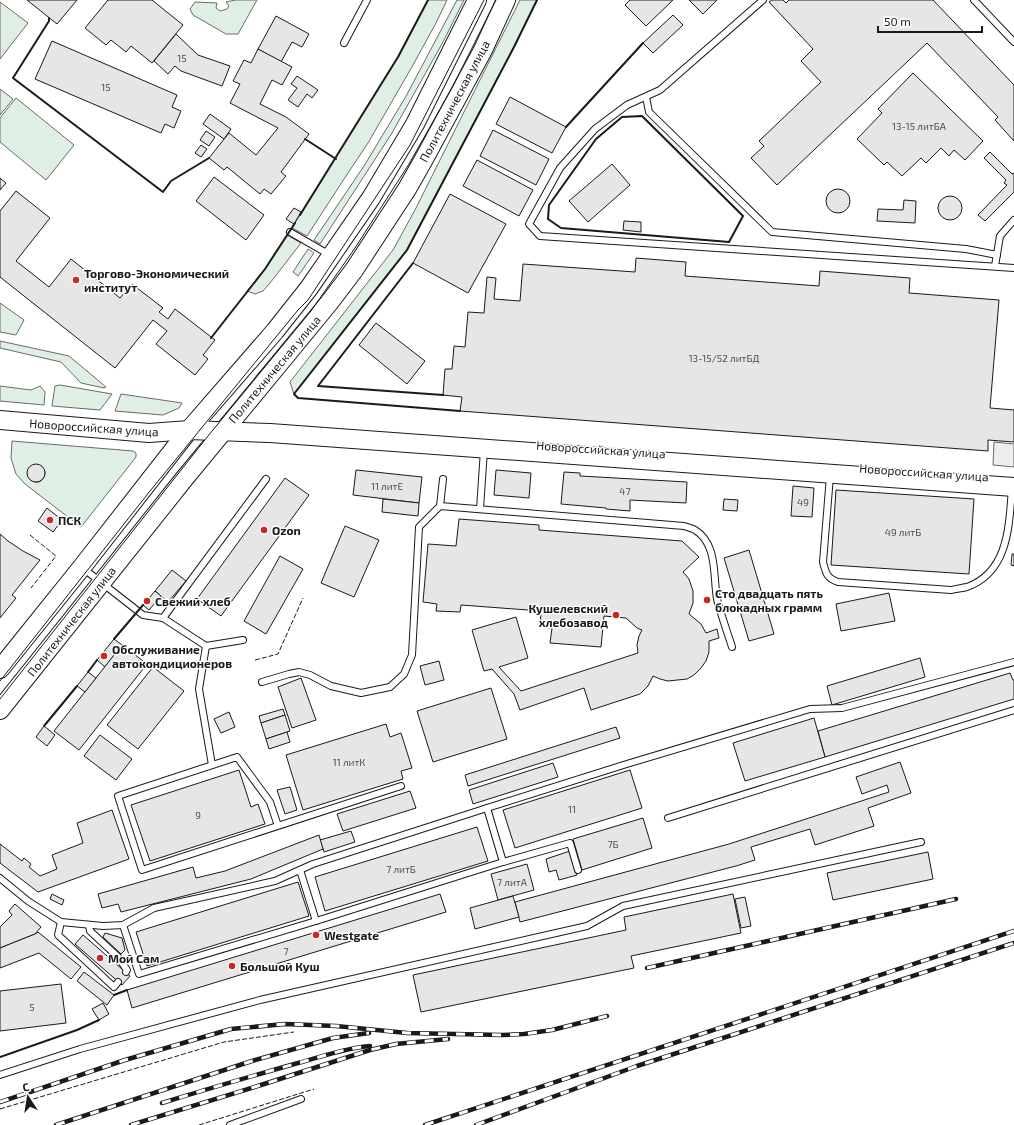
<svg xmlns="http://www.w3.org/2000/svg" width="1014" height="1125" font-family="'Exo 2',sans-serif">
  <rect width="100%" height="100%" fill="#fff"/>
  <g fill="#e0efe3" stroke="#6a6a6a" fill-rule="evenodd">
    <polygon points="235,0 257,0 238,34 226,34 193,15 190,9 195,2 217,3 216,8 220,11 227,9 229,6 226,2"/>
    <polygon points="428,0 447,0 436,23 413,65 368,143 346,176 307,236 292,228 398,57"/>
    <polygon points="457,0 464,0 443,42 392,133 320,244 314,240 364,166 405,98"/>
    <polygon points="520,0 537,0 514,47 407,250 294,394 290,382 393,250 416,208"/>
    <polygon points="0,2 28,23 0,59"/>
    <polygon points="0,89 13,99 0,115"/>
    <polygon points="16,98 74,145 46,180 0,142 0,118"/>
    <polygon points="287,235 301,243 270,283 263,291 255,294 247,291 265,269"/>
    <polygon points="308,249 314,253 298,276 293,272"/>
    <polygon points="0,303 24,320 16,335 0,332"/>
    <polygon points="0,341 69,356 106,387 104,388 81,383 61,362 0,348"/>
    <polygon points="60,385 112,394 100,410 52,406 55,386"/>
    <polygon points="0,386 31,390 40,386 45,392 44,405 0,401"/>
    <polygon points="121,394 182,403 179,408 163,415 115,411"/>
    <path d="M12 441 133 451 136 453V457L81 527 25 484 16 474 11 458ZM34 465C54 465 43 490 31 480 24 475 28 468 34 465Z"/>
  </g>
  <polygon fill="#ededed" stroke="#6a6a6a" points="994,442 1014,444 1014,467 993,465"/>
  <g fill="#e6e6e6" stroke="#1a1a1a">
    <polygon points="27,0 77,0 57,24"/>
    <polygon points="108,0 152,0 183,25 152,63 131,46 126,52 111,40 106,45 85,28"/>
    <polygon points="630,0 673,0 646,26 625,5"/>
    <polygon points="689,0 717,0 703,14"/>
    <polygon points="772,0 783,0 786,3 789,0 933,0 1014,85 1014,141 995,120 998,117 927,43 777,185 751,158 764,146 759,141 821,82 801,61 813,49 769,2"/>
    <polygon points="673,15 683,25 653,53 643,43"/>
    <polygon points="276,16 309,34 302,47 292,42 281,62 258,49"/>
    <polygon points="176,34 198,55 230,66 222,86 181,71 175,66 168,74 154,61"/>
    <polygon points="52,41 177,95 172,107 181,111 174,128 165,124 161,133 35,79"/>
    <polygon points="258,49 292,67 282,85 272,80 260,104 286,117 309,134 281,172 286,176 271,194 264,189 260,194 227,167 224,170 209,158 229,133 256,155 278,128 230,103 240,84 233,81 244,60 251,63"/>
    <polygon points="913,73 983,141 965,160 954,150 949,156 941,148 926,163 921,158 902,176 887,162 884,165 857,139 882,113 878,109"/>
    <polygon points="297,76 318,90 312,98 307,94 298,107 288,100 297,88 291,84"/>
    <polygon points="510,97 566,127 552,153 496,124"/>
    <polygon points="210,114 231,129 224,139 203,124"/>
    <polygon points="493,130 549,159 536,185 480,156"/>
    <polygon points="206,131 215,137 209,146 200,140"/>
    <polygon points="201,145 207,149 201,157 195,153"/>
    <polygon points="990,152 1012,174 1014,173 1014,192 985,221 978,215 1007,185 1004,183 1006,180 984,158"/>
    <polygon points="477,160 533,190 519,216 463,186"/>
    <polygon points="612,164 630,185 588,222 569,201"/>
    <polygon points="214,177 264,215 246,240 196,201"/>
    <polygon points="0,178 6,183 0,190"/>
    <circle cx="838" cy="201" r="12"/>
    <polygon points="16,191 50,218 16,261 49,287 71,259 120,298 132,284 163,308 159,312 168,319 175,309 215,340 203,355 208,359 195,375 156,344 167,331 153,320 115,368 0,277 0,211"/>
    <polygon points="450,194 506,224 468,293 413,263"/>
    <circle cx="950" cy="208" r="12"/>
    <polygon points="904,200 916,201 915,223 877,221 878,209 903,210"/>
    <polygon points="294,208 301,212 294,224 286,219"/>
    <polygon points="624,221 641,222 641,232 623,230"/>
    <polygon points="636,258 686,262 685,276 819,286 820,271 910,278 909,293 999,300 990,408 1014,410 1014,442 988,440 988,451 460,411 462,397 443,395 445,369 452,369 454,346 465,347 468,312 484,313 487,277 496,278 494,299 520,301 523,264 635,272"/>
    <polygon points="376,323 425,361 407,384 359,345"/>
    <circle cx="36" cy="473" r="9"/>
    <polygon points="356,470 422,477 419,503 353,495"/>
    <polygon points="496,470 531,473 529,498 494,495"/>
    <polygon points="564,472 580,473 580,476 687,482 686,503 630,500 630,511 606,509 606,508 561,504"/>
    <polygon points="285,478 309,495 221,616 197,599"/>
    <polygon points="793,486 814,488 812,517 791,516"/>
    <polygon points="836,490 974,499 969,574 831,565"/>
    <polygon points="383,499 419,503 418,516 382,512"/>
    <polygon points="724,499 738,500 737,511 723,510"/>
    <polygon points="47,508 62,520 53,532 38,521"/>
    <polygon points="459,519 539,525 539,530 682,541 699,557 683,572 689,579 693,591 693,603 689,614 701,624 706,633 717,629 719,638 709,641 709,652 706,661 701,668 694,675 687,679 668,681 660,679 653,676 648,686 640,694 591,710 584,688 520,710 514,694 492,669 484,671 472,630 516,617 528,658 499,667 521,691 638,653 637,645 639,636 642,630 637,628 626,618 604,616 601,647 550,643 552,628 540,627 541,611 461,605 460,612 436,611 437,604 423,602 428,544 456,546"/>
    <polygon points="345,526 379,540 354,597 321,583"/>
    <polygon points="0,534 8,541 23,551 40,560 12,595 16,598 0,618"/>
    <polygon points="749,550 774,634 749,641 724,558"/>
    <polygon points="1012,554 1014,554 1014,566 1011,565"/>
    <polygon points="280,556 303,569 266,634 244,621"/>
    <polygon points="172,570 186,581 168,602 155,591"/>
    <polygon points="155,591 161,596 149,610 143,605"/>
    <polygon points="889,593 895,621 841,631 836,604"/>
    <polygon points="114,639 122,645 105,667 97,660"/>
    <polygon points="122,645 147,664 79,750 54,731"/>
    <polygon points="920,658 925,677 832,705 827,686"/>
    <polygon points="439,661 444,680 425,685 420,666"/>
    <polygon points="153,667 184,691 138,749 107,725"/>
    <polygon points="88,672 96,678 85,692 77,686"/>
    <polygon points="1010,673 1013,680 1014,680 1014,699 825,757 818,731"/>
    <polygon points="301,678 316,720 292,728 278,687"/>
    <polygon points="491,688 507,739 433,762 417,711"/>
    <polygon points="283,709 285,715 261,723 259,716"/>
    <polygon points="229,712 235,727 221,733 214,719"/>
    <polygon points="285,715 290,731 266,739 261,723"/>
    <polygon points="814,718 825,757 745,781 733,743"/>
    <polygon points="386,724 390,737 401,733 412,768 401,771 403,779 303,810 286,755"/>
    <polygon points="44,726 55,735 47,746 36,737"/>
    <polygon points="616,727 620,738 468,786 465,775"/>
    <polygon points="287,732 290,742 269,749 266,739"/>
    <polygon points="100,735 132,759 116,780 84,756"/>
    <polygon points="900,762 911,793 868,808 874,826 815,845 810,829 751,847 755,860 736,866 520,922 515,902 729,844 889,792 887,785 862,794 856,777"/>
    <polygon points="553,763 558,777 473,804 469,790"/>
    <polygon points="239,770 251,807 258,804 265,824 150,861 131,805"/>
    <polygon points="630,770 642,808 515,848 503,810"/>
    <polygon points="290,787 297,810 285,814 277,790"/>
    <polygon points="410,791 416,808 343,831 337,814"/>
    <polygon points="112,810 129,859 38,892 0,863 0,844 22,861 24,858 31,864 29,867 40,876 57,869 52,855 83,843 77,823"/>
    <polygon points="643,818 652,848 582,870 573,839"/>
    <polygon points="477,827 488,861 325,911 315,877"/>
    <polygon points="351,831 355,842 324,852 320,840"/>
    <polygon points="319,835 323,849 251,879 121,912 118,904 102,908 98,894 193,867 196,878 225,871"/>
    <polygon points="570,851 577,875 559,880 556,870 549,872 546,859"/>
    <polygon points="928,852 933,879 833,900 827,873"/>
    <polygon points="527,864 534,890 498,900 491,874"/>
    <polygon points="298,882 309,916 147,966 136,932"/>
    <polygon points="52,894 64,900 62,905 50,899"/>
    <polygon points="440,894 446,912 132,1008 127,990"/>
    <polygon points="733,894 741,933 631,956 634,968 421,1012 413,975 626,930 624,917"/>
    <polygon points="513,896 519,917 475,929 470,908"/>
    <polygon points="745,897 751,926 741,928 735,899"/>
    <polygon points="15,904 41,927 35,934 0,948 0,927 12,915 9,911"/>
    <polygon points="38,932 81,967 71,979 39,953 0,968 0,948 35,934"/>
    <polygon points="105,933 122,938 125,950 121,954 103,937"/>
    <polygon points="83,935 130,976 122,985 75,944"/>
    <polygon points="84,972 114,995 107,1005 77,981"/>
    <polygon points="61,984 66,1023 0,1031 0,991"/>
    <polygon points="103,1003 109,1014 99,1020 92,1009"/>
  </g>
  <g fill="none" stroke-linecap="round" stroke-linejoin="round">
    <g stroke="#1a1a1a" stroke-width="8">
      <g id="lane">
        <polyline points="763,0 660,90 627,105 595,129 560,168 529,224 540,236 1014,268"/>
        <polyline points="974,0 1014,42"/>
        <polyline points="344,43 367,0"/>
        <polyline points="646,97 649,112 772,232 966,249 997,255"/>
        <polyline points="290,232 330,255"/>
        <polyline points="995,266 1000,236 1014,220"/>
        <path d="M830 476 823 562C826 574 827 578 838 582L951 590C956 589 962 588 967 587 1009 572 1009 525 1012 488"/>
        <polyline points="440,506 443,479"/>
        <polyline points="480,509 484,450"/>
        <polyline points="84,569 143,615 163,618 206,646 243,640"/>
        <polyline points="163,618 266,479"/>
        <polyline points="206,646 199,689 212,765"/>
        <path d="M262 682 289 674 299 672 310 675 331 686 361 693 390 687 404 674 412 655 419 527 440 506 684 526C687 527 692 528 695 530 718 544 713 577 717 599 721 615 727 631 732 647"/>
        <polyline points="487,808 503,862 570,843 578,870"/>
        <polyline points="668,818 1014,710"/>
        <polyline points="278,826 270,802 237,757 118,796 142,870 401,786"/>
        <polyline points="300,870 316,921 503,862"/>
        <polyline points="0,878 28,901 61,922 103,926 123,925 154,908 275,881 313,864 487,808 630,763 810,709 842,708 1014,662"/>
        <polyline points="61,922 58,935 114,987 118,982"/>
        <polyline points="89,925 90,931 118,957 127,970 126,972"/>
        <polyline points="123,925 139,974 316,921"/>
        <polyline points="0,1075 80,1049 260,1000 587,926 623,906 921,842"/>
        <polyline points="230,1125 301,1099"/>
      </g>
    </g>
    <g stroke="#1a1a1a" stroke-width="20">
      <g id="secondary">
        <polyline points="0,420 149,433 189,430 270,433 1014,487"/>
        <polyline points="0,669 82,567 189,430 275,331 309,288 371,198 415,124 477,0"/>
        <polyline points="0,710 184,479 329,303 354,270 407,189 424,159 483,50 506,0"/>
      </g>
    </g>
    <use href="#lane" stroke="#fff" stroke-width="6"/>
    <use href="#secondary" stroke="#fff" stroke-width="18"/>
    <g stroke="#1a1a1a" stroke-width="1">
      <polyline points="0,681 150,491 298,310 308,300 410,145 484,0"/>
      <polyline points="0,699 208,436 311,311 355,248 409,164 452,88 496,0"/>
    </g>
    <g stroke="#1a1a1a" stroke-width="4.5">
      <g id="rail">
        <polyline points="647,968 956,899"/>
        <polyline points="0,1102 125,1060 231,1029 285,1024 336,1026 407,1033 502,1035 524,1034 552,1030 607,1016"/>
        <path d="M162 1103C207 1089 252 1076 298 1063 321 1057 345 1048 370 1046"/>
        <polyline points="56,1125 252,1061 333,1038 369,1033"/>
        <polyline points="131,1125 261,1085 370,1050 396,1044 448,1039"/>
        <polyline points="425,1125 1014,931"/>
        <polyline points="476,1125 637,1066 1014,943"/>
      </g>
    </g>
    <use href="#rail" stroke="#fff" stroke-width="3" stroke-dasharray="9" stroke-linecap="butt"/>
    <g stroke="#1a1a1a" stroke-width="1" stroke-dasharray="5 2" stroke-linecap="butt">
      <polyline points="30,535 56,556 31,588"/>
      <polyline points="255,660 278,654 303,598"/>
      <polyline points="0,1109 224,1042 294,1032"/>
      <polyline points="199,1125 314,1089"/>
    </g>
    <g stroke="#1a1a1a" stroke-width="2">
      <polyline points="49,18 49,21 13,78 163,192 171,181 209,158"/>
      <polygon points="642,116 743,216 729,242 561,228 548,219 549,205 596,139 622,117"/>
      <polyline points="566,127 643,43"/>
      <polyline points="305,139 336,159"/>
      <polyline points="300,215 398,57 428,0"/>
      <polyline points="413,263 318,386 443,395"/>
      <polyline points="211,338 265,269 295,223"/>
      <polyline points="460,411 298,398 294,394 407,250 514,47 537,0"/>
      <polyline points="114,639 143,605"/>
      <polyline points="88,672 97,660"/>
      <polyline points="44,726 77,686"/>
      <polyline points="114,995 127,990"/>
      <polyline points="0,1057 77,1030 99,1020"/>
    </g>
  </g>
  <g fill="#c62828" stroke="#fff" stroke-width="1.5">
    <circle cx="76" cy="280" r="4"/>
    <circle cx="50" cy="520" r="4"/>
    <circle cx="264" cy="530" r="4"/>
    <circle cx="707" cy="600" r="4"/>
    <circle cx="147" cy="601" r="4"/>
    <circle cx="616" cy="615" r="4"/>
    <circle cx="104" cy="656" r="4"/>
    <circle cx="316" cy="935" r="4"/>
    <circle cx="100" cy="958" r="4"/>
    <circle cx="232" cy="966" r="4"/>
  </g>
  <g text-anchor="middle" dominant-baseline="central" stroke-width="3" stroke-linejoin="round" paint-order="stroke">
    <g font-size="10" fill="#4d4d4d">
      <text x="182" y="58">15</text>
      <text x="106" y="87">15</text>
      <text x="919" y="126">13-15 литБА</text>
      <text x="724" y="358">13-15/52 литБД</text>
      <text x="387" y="486">11 литЕ</text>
      <text x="625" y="491">47</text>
      <text x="803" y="502">49</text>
      <text x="903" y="532">49 литБ</text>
      <text x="349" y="762">11 литК</text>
      <text x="572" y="809">11</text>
      <text x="198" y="815">9</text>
      <text x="613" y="844">7Б</text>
      <text x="401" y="869">7 литБ</text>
      <text x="512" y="882">7 литА</text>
      <text x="286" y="951">7</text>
      <text x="32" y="1007">5</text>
    </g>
    <g font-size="12" fill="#1a1a1a" stroke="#fff">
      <text transform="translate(454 101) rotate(-62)">Политехническая улица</text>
      <text transform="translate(274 369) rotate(-50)">Политехническая улица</text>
      <text transform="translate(94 427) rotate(4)">Новороссийская улица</text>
      <text transform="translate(601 449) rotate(4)">Новороссийская улица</text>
      <text transform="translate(924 472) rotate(4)">Новороссийская улица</text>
      <text transform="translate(71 621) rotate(-52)">Политехническая улица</text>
    </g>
    <g font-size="12" font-weight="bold" fill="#1a1a1a" stroke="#fff" text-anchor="start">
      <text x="84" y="273">Торгово-Экономический<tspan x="84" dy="14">институт</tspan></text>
      <text x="58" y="520">ПСК</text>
      <text x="272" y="530">Ozon</text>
      <text x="715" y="593">Сто двадцать пять<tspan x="715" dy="14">блокадных грамм</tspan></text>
      <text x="155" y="601">Свежий хлеб</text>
      <text x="608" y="608" text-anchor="end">Кушелевский<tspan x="608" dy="14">хлебозавод</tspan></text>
      <text x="112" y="649">Обслуживание<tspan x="112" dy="14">автокондиционеров</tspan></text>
      <text x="324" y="935">Westgate</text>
      <text x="108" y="958">Мой Сам</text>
      <text x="240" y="966">Большой Куш</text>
    </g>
  </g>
  <g transform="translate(28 1097) rotate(348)" stroke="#ffffff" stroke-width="3" paint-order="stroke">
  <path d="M0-3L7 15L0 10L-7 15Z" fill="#1a1a1a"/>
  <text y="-6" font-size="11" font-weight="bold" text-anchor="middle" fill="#1a1a1a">С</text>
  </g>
  <path d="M878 26v6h104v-6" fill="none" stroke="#1a1a1a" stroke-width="2"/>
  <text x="884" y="26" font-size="12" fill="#1a1a1a" stroke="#ffffff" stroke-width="3" paint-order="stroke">50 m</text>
</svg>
